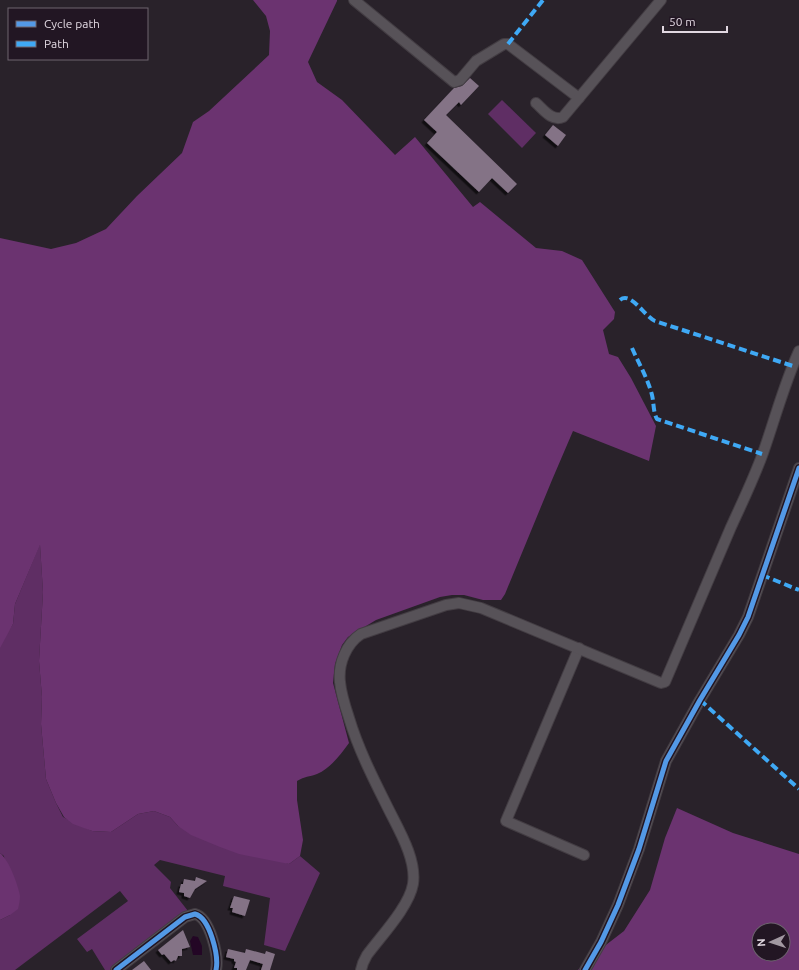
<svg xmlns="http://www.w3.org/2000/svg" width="799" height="970" font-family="Ubuntu,sans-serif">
  <defs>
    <filter id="shadow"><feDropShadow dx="-2.5" dy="2.5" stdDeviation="0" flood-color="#0009"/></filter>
  </defs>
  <rect width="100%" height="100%" fill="#29222a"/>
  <g fill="#5f2e64">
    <polygon points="502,100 536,133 522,148 488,114"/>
    <polygon points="40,544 43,592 39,661 42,697 41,724 46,779 56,803 63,817 92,831 111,832 138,814 154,811 170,817 178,826 289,864 300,856 320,873 285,951 264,945 270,898 223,886 225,876 160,860 154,865 171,882 170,888 188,911 111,970 105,970 92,949 87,952 77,939 128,901 120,891 15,970 0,970 0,920 10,915 4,856 0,853 0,644 13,624 15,604"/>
  </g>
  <g fill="#6b3370" fill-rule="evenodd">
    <path d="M253 0H337V1L308 62 317 82 342 100 395 155 415 137 473 207 480 202 536 248 562 251 582 260 615 312 614 319 603 330 609 354 618 357 631 378 656 426 649 461 573 431 552 480 505 594 501 600H483L464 595H452L440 597 376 620 348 637 342 645 335 664 333 683 349 743C340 755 331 768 317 774 309 777 305 776 297 781V800L303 840 300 856 289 864 239 854 220 847 191 835 178 826 170 817 154 811 138 814 111 832 92 831 73 824 64 817 56 803 46 779 41 724 42 697 39 661 43 592 40 545 15 604 13 624 0 648V238L51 249 76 243 106 229 137 196 182 153 193 122 209 111 269 55 270 31 266 16Z"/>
    <path d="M677 808 733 833 799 854V970H578L589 958 624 931 650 890 665 838ZM759 930H783V954H759Z"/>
    <path d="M0 853C9 860 18 885 20 896 20 900 19 905 18 909L10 915 0 920Z"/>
  </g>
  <polygon fill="#230625" points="193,936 198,937 202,946 202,955 193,955 190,941"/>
  <g fill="#847386" filter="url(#shadow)">
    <polygon points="470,78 479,86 461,105 459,102 446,115 517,184 508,193 492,178 479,192 427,143 437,132 424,120 454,88 462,86"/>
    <polygon points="553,125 566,135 558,146 545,135"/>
    <polygon points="196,877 207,881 195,889 190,898 184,896 184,893 179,892 181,884 183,884 184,879 195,881"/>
    <polygon points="234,896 250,900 245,916 232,912 233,908 230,908"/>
    <polygon points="183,930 190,947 182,949 182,956 178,956 176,961 174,960 171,962 164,954 162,955 158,950"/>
    <polygon points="228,949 245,953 246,949 265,954 266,951 275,954 270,970 261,970 263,964 250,960 246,970 237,970 237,968 234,968 236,962 234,961 234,959 226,957"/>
    <polygon points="144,961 151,970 132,970"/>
  </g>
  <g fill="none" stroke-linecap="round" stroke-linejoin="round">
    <g stroke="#433d43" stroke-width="12">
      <g id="minor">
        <polyline points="354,0 454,82 460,80 476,61 504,44 508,44 579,98"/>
        <path d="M536 103C543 109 552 122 563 117L661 0"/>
        <polyline points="579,648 506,821 584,855"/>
        <path d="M116 970 185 917 195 914C210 918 219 956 216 970"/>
        <path d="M361 970 363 963 367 955C381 936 409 907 413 884 417 858 397 827 386 804 372 776 358 748 349 718 345 706 341 694 340 682 338 664 346 644 361 634L446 605 459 603 481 608 661 683 665 682 731 527C742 503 754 478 763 453 775 419 784 384 799 351"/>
        <polyline points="585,970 601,942 618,905 639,849 666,761 700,700 739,635 748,617 799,468"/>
      </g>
    </g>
    <use href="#minor" stroke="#575258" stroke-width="10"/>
    <g stroke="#3fa9f5" stroke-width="4" stroke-dasharray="8 4" stroke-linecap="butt">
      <polyline points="508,44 543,0"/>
      <path d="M620 300C631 291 644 316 655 321L793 366"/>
      <path d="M632 348C639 364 648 379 652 395 654 403 653 412 657 419L762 454"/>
      <polyline points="762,575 799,590"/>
      <polyline points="700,700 799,789"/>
    </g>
    <g stroke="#221623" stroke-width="8">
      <g id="cycleway">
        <path d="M116 970 185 917 195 914C210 918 219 956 216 970"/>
        <polyline points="585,970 601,942 618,905 639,849 666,761 700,700 739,635 748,617 799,468"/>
      </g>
    </g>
    <use href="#cycleway" stroke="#5399e6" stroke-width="5"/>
  </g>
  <rect x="8" y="8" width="140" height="52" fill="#221623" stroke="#6e646f"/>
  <rect x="16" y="21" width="20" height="6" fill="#5399e6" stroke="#6e646f"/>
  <text x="44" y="28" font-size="12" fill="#e1d8e1">Cycle path</text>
  <rect x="16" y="41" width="20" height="6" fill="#3fa9f5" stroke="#6e646f"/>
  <text x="44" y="48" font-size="12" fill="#e1d8e1">Path</text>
  <g transform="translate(771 942) rotate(267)"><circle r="19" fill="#221623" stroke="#6e646f"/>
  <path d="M0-3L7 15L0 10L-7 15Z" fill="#a198a1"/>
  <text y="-6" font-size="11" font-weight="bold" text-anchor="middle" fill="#e1d8e1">N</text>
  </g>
  <path d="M663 26v6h64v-6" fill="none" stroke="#e1d8e1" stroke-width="2"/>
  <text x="669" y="26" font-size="12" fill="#e1d8e1" stroke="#221623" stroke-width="3" paint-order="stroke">50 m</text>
</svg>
